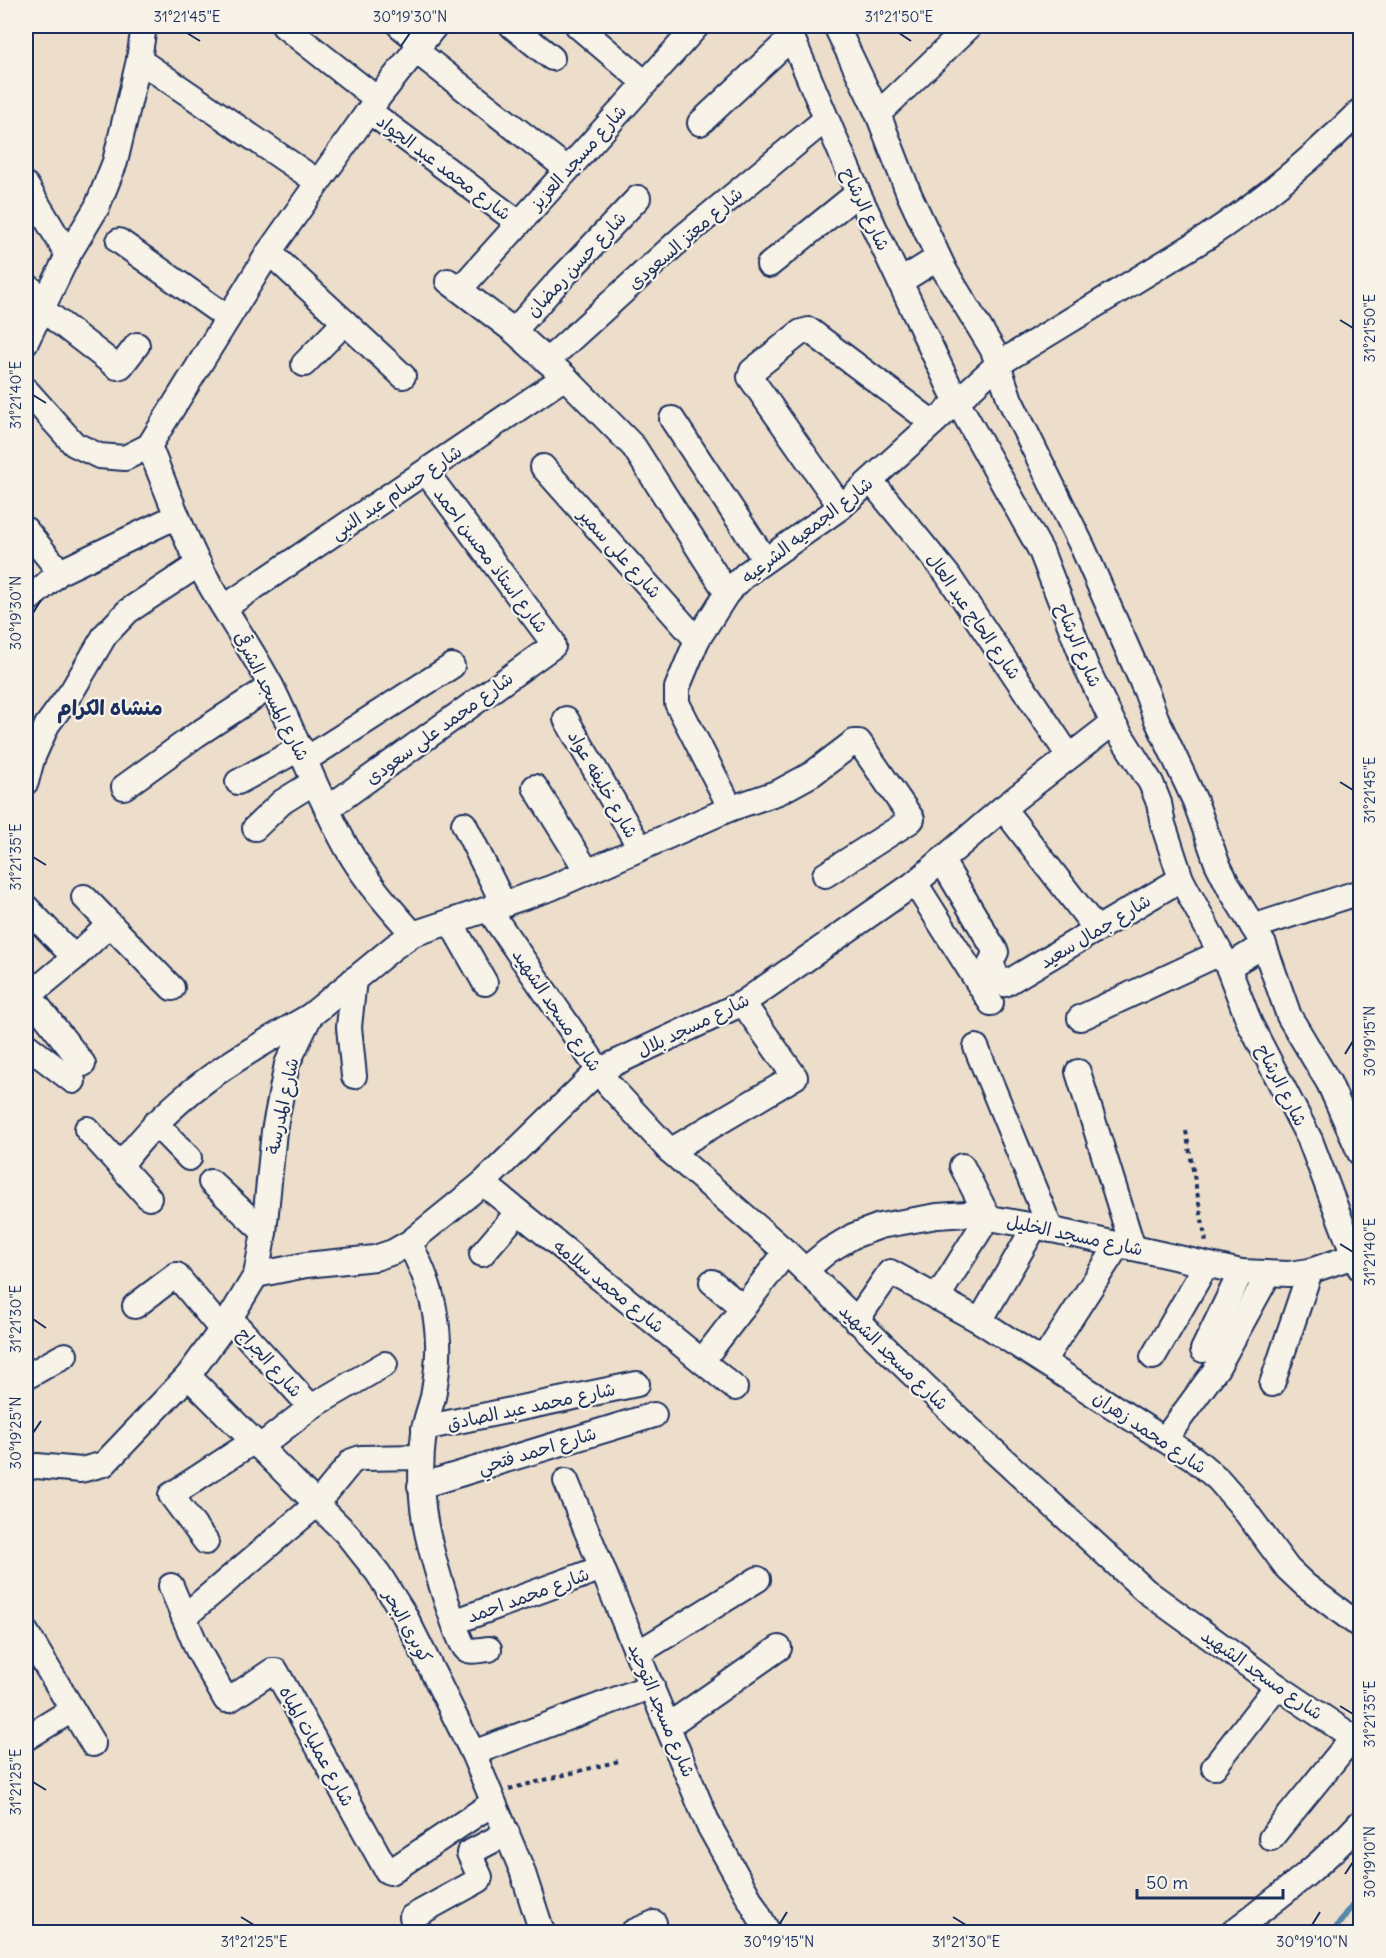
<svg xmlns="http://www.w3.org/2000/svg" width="1386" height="1958" font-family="Delius,'Playpen Sans Arabic',sans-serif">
  <rect width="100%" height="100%" fill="#eddecb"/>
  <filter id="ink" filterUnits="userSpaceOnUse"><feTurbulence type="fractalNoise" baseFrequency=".0167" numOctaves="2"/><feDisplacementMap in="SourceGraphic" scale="12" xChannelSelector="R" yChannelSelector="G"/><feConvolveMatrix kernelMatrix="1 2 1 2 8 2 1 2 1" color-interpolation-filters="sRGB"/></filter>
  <g filter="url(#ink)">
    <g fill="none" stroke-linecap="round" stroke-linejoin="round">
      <polyline stroke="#58a" stroke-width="6" points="1333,1932 1360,1895"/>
      <g stroke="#1b2f5e" stroke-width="28">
        <g id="minor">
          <polyline points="284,26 377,99"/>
          <polyline points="400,26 421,43"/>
          <polyline points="512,26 552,58"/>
          <polyline points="578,26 645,83"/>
          <polyline points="787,26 858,193 951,390 1041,551 1087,669 1113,723 1151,783 1159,803 1163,824 1181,879 1228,967 1250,1024 1310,1140 1354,1256 1360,1268"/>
          <polyline points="836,26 878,114 909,194 945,271 993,350 1010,400 1083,548 1146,691 1156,718 1195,801 1217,863 1229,887 1264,945 1289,1016 1329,1083 1360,1153"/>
          <polyline points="415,50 567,169"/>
          <polyline points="139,60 318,182"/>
          <polyline points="369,111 519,223"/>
          <polyline points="878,114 970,26"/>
          <polyline points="700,123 792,37"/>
          <polyline points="26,185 68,255"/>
          <polyline points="119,241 228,318"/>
          <polyline points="269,252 403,376"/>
          <polyline points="769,265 858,193"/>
          <polyline points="448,281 514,331 565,377 634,447 727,593"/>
          <polyline points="901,281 938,258"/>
          <polyline points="26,285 45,300"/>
          <polyline points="460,289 697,26"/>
          <polyline points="42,309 117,367 121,366 137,345"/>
          <polyline points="514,331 554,286 638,198"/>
          <polyline points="26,342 68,255 97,207 115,162 139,60 144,26"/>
          <polyline points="547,361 683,237 826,119"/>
          <polyline points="304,364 345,322"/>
          <polyline points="26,390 74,444 99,456 125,458 149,446"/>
          <polyline points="672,419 765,560"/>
          <path d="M149 446C165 485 179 525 198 563 220 606 250 645 272 688 298 741 318 797 347 848 365 880 389 907 413 934"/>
          <polyline points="149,446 269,252 377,99 435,26"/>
          <polyline points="543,467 697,640"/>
          <polyline points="871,481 947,574 1069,756"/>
          <polyline points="841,507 750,377 752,371 801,332 809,330 933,423"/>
          <polyline points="26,530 60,572"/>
          <polyline points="26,602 60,572 177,516"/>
          <polyline points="225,607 565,377"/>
          <polyline points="566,719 640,848"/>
          <polyline points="305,760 452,666"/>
          <polyline points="26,782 32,759 47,725 72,691 105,635 128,611 199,564"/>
          <polyline points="238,782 301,748"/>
          <polyline points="124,787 196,735 271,686"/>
          <polyline points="535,787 587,871"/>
          <polyline points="1003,808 1097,930"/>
          <polyline points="327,809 553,646 552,641 426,472"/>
          <path d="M729 809 724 795 677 703V688L697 640 727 593 746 574 841 507 997 365 1207 237C1263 200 1313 158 1360 111"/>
          <polyline points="464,824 504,905"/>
          <polyline points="255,828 282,802 314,782"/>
          <polyline points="942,861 996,952 991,962 998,980 1005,984 1181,879"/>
          <polyline points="915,883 991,1003"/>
          <polyline points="84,897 172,988"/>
          <polyline points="26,907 72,955 73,959 26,998"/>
          <polyline points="489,910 609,1085 670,1151 786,1252 958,1418 1146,1591 1277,1686 1360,1742"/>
          <polyline points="451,923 485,983"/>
          <polyline points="1253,927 1360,892"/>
          <polyline points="73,959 110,924"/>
          <polyline points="1228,967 1264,945"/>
          <polyline points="29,995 83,1064"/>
          <polyline points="1080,1018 1220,953"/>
          <polyline points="26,1045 73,1081"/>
          <polyline points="976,1047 1051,1230"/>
          <polyline points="1078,1072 1133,1248"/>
          <polyline points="354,1076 349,1027 354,979"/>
          <polyline points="155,1123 189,1158"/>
          <polyline points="87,1129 149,1198"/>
          <polyline points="670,1151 795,1077 743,1003"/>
          <path d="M121 1165C175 1092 233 1060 310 1016"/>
          <polyline points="211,1182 264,1232"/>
          <polyline points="483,1183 735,1388"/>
          <path d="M409 1243C427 1275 437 1306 438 1342 439 1361 436 1379 433 1397 430 1409 425 1420 424 1432 415 1498 427 1541 447 1603 450 1611 460 1644 466 1649 471 1653 483 1649 489 1649"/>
          <polyline points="482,1254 518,1212"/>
          <polyline points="805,1270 828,1251 853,1236 880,1226 937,1216 967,1214 1035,1226 1241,1272 1289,1274 1310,1271 1354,1256"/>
          <polyline points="256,1275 306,1265 375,1258 393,1252 409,1243 483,1183 598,1071 743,1003 915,883 1003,808 1113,723"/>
          <polyline points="712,1282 743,1308"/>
          <polyline points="937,1298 988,1217 962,1166"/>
          <polyline points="135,1306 176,1275 222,1330"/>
          <polyline points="230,1318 311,1407"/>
          <polyline points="856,1321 890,1272 980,1321 1193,1458 1218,1479 1240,1504 1288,1569 1305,1585 1360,1626"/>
          <polyline points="980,1321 1035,1226"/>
          <polyline points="1203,1350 1241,1272"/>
          <polyline points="1153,1357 1206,1265"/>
          <polyline points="702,1361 786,1252"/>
          <polyline points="1043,1361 1118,1245"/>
          <polyline points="188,1376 346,1533 378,1573 405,1616 473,1753 522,1870 542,1932"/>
          <polyline points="26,1377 65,1355"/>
          <polyline points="1272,1384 1310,1271"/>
          <polyline points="424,1428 637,1384"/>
          <polyline points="1165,1439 1217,1368 1268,1275"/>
          <polyline points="260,1447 311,1407 385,1364"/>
          <polyline points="26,1468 37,1466 81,1470 104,1464 188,1376 230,1318 256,1275 264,1232 274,1131 287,1064 310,1016 394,947 413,934 551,888 729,809 779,792 812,774 854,742 859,742 912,819 910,821 825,875"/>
          <polyline points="566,1481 708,1824 768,1932"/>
          <polyline points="420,1486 654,1415"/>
          <polyline points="206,1542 171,1495 254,1441"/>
          <polyline points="171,1586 198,1650 226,1700 229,1700 272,1671 276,1671 387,1871 390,1872 493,1803"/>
          <polyline points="184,1617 317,1504 352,1461 361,1458 421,1457"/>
          <polyline points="454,1622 602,1568"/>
          <polyline points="26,1632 93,1744"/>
          <polyline points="638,1653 758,1579"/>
          <polyline points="669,1725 779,1648"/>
          <polyline points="26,1738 72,1710"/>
          <polyline points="473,1753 652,1686"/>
          <polyline points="1214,1767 1277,1686"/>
          <polyline points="1271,1838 1353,1737"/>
          <polyline points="412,1917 479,1880 480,1877 469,1853 507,1833"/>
          <polyline points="633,1932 654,1923"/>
          <path d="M1233 1932C1277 1898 1323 1864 1360 1823"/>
        </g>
      </g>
      <g stroke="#1b2f5e" stroke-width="4" stroke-dasharray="4.5 4.5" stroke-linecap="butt">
        <polyline points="1186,1131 1206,1242"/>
        <polyline points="509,1789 619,1761"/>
      </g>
      <use href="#minor" stroke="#f7f3e8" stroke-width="24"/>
    </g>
  </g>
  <path fill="none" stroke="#1b2f5e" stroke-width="2" d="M187 33 200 41M899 33 911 41M401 46 410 33M1340 320 1353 328M33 395 46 403M33 613 41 600M1340 782 1353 790M33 857 46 865M1345 1054 1353 1041M1340 1244 1353 1252M33 1319 46 1328M33 1433 41 1421M1340 1706 1353 1714M33 1782 46 1790M1345 1874 1353 1862M241 1917 254 1925M953 1917 966 1925M779 1925 787 1912M1312 1925 1320 1912"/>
  <g text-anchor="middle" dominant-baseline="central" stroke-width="4.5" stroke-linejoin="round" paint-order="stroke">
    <g font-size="18" fill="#1b2f5e" stroke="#f7f3e8">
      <text transform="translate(578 157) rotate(-48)">شارع مسجد العزيز</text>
      <text transform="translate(444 167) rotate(37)">شارع محمد عبد الجواد</text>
      <text transform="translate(866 209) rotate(65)">شارع الرشاح</text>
      <text transform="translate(685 238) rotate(-41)">شارع معتز السعودى</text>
      <text transform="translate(576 264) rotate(-47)">شارع حسن رمضان</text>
      <text transform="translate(396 492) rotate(-34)">شارع حسام عبد النبى</text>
      <text transform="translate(807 530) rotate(-38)">شارع الجمعيه الشرعيه</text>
      <text transform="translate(620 553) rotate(48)">شارع على سمير</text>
      <text transform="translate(491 560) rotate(53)">شارع استاذ محسن احمد</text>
      <text transform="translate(974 616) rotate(55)">شارع الحاج عبد العال</text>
      <text transform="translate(1079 645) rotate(67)">شارع الرشاح</text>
      <text transform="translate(272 696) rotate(63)">شارع المسجد الشرقى</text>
      <text transform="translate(439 728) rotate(-36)">شارع محمد على سعودى</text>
      <text transform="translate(603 784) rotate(60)">شارع خليفه عواد</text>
      <text transform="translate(1095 931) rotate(-31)">شارع جمال سعيد</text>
      <text transform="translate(557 1010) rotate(56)">شارع مسجد الشهيد</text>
      <text transform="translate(693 1025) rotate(-26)">شارع مسجد بلال</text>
      <text transform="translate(1282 1085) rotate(63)">شارع الرشاح</text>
      <text transform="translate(282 1106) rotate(-78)">شارع المدرسة</text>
      <text transform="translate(1075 1235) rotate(12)">شارع مسجد الخليل</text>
      <text transform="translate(609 1286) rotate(39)">شارع محمد سلامه</text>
      <text transform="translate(894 1357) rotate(44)">شارع مسجد الشهيد</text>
      <text transform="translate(270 1362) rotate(48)">شارع الجراج</text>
      <text transform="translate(531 1406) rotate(-12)">شارع محمد عبد الصادق</text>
      <text transform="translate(1150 1432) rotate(34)">شارع محمد زهران</text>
      <text transform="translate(537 1450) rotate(-17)">شارع احمد فتحي</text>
      <text transform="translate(528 1595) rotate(-20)">شارع محمد احمد</text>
      <text transform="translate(408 1626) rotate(61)">كوبرى البحر</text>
      <text transform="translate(1262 1674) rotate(35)">شارع مسجد الشهيد</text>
      <text transform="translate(662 1710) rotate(67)">شارع مسجد التوحيد</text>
      <text transform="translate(317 1746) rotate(61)">شارع عمليات المياه</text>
    </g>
    <g font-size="21" font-weight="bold" fill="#1b2f5e" stroke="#f7f3e8">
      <text x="110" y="707">منشاه الكرام</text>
    </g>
  </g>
  <rect width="1386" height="1958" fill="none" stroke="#f7f3e8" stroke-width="66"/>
  <path d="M1137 1889v9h146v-9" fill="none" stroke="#1b2f5e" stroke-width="3"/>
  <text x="1146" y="1889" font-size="18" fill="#1b2f5e" stroke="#f7f3e8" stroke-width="4.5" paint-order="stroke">50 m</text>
  <rect x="33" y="33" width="1320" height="1892" fill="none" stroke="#1b2f5e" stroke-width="2"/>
  <g font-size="15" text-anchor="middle" fill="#1b2f5e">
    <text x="187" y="22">31°21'45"E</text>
    <text x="410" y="22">30°19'30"N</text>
    <text x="899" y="22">31°21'50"E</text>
    <text transform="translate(1370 328) rotate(-90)" y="5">31°21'50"E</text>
    <text transform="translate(16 395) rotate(-90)" y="5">31°21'40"E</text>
    <text transform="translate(16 613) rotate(-90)" y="5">30°19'30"N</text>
    <text transform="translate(1370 790) rotate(-90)" y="5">31°21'45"E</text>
    <text transform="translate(16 857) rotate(-90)" y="5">31°21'35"E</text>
    <text transform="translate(1370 1041) rotate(-90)" y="5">30°19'15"N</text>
    <text transform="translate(1370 1252) rotate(-90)" y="5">31°21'40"E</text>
    <text transform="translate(16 1319) rotate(-90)" y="5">31°21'30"E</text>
    <text transform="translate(16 1433) rotate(-90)" y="5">30°19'25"N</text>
    <text transform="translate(1370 1714) rotate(-90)" y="5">31°21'35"E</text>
    <text transform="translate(16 1782) rotate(-90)" y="5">31°21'25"E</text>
    <text transform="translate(1370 1862) rotate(-90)" y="5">30°19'10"N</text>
    <text x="254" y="1947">31°21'25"E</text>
    <text x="779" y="1947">30°19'15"N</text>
    <text x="966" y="1947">31°21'30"E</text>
    <text x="1312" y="1947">30°19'10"N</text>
  </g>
</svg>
